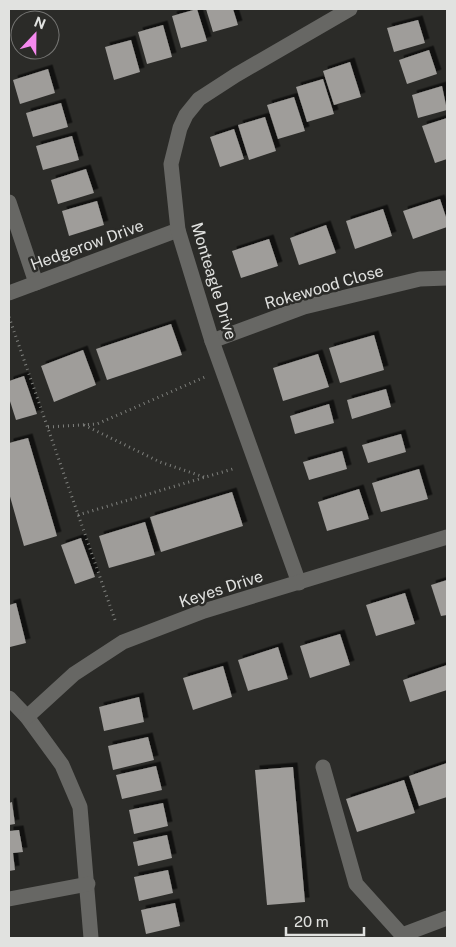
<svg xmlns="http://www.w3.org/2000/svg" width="456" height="947" font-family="'Public Sans',sans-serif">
  <defs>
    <filter id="shadow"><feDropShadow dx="4.5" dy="-4.5" stdDeviation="0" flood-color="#0009"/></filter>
  </defs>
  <rect width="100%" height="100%" fill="#2b2b28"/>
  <g fill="#9f9d9a" filter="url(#shadow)">
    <polygon points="197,9 207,41 181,48 172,16"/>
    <polygon points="206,9 233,9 238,25 213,32"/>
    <polygon points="418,20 425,43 394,52 387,28"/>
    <polygon points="163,25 172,57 147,64 138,32"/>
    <polygon points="131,40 140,72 114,80 105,47"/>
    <polygon points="429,50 437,74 407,84 399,60"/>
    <polygon points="350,62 361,97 334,105 323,71"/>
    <polygon points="48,69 55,93 20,104 13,80"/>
    <polygon points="323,79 334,114 307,122 296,87"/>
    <polygon points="442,86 447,110 418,118 412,95"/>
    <polygon points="294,97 305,131 278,139 267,105"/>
    <polygon points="61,103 68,127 33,137 26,113"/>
    <polygon points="265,117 276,151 249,160 238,125"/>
    <polygon points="447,118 447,159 435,163 422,126"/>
    <polygon points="234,129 244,159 220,167 210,137"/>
    <polygon points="72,136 79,160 43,170 36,146"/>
    <polygon points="86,169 94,193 58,204 51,180"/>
    <polygon points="440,199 447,220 447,227 413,239 403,211"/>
    <polygon points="97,201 104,225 69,236 62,211"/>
    <polygon points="383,209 392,236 355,249 346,221"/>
    <polygon points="326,225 336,253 299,265 290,238"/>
    <polygon points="269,239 278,266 241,278 232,251"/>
    <polygon points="171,324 182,355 107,380 96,349"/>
    <polygon points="374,335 384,370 340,383 329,348"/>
    <polygon points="83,350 96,385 54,402 41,366"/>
    <polygon points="318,354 329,387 283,401 273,368"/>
    <polygon points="24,376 37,414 16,420 9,398 9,381"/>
    <polygon points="386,389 391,407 352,419 347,400"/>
    <polygon points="329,404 334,423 295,434 290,416"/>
    <polygon points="401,434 406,452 368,463 362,445"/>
    <polygon points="28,438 57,536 24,546 9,493 9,443"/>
    <polygon points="342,451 347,469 309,480 303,462"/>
    <polygon points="419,469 428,499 381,512 372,483"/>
    <polygon points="359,489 369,519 327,531 318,502"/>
    <polygon points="232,492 243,526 161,552 150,517"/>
    <polygon points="145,522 155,555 109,568 99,536"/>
    <polygon points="81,538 95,577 75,584 61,545"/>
    <polygon points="447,580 447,615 441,616 431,585"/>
    <polygon points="405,593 415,624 376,636 366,605"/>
    <polygon points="16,603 26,643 10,647 9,605"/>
    <polygon points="340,634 350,665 310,678 300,646"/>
    <polygon points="278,647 288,679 248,691 238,660"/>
    <polygon points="447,665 447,690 410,702 403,680"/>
    <polygon points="223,666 232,697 193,710 183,678"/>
    <polygon points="139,697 144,722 104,731 99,707"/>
    <polygon points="148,737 154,760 113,770 108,746"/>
    <polygon points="447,763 447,797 419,806 409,776"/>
    <polygon points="156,766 162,790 122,799 116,775"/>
    <polygon points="293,767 305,902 267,905 255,770"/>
    <polygon points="404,780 415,813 357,832 346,799"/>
    <polygon points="12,802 15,824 9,825 9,803"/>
    <polygon points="163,803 168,826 134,834 129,810"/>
    <polygon points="19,830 23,852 13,853 15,870 9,871 9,831"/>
    <polygon points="167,835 172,858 138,866 133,842"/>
    <polygon points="168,870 173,893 139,901 134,877"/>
    <polygon points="175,903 180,926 146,934 141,910"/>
  </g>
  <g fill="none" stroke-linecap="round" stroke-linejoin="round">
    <g stroke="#7f807d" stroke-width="3" stroke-dasharray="1 4" stroke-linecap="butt">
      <polyline points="9,317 116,623"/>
      <polyline points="84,425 160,462 204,477"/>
      <polyline points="48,427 97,424 205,377"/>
      <polyline points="78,515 236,468"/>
    </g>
    <g stroke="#676764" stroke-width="15">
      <polyline points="9,202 36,283"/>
      <polyline points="9,293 178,230"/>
      <polyline points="212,341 304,307 420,279 447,278"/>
      <polyline points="299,583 212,341 178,230 171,164 180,128 186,115 199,99 236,75 350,9"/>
      <polyline points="9,698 27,717 62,765 80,807 91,938"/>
      <polyline points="27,717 74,674 123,642 204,611 447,537"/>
      <polyline points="323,767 356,884 402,935 447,918"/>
      <polyline points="9,899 88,884"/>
    </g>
  </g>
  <g text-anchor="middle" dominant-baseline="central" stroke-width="5" stroke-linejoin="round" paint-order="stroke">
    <g font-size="16" fill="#e1e2e0" stroke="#2b2b28">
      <text transform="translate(87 245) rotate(-20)">Hedgerow Drive</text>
      <text transform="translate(214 281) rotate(73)">Monteagle Drive</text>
      <text transform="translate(324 287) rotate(-16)">Rokewood Close</text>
      <text transform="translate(221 589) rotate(-18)">Keyes Drive</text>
    </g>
  </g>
  <rect width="456" height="947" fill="none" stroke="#e1e2e0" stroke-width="20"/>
  <g transform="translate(35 35) rotate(22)"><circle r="24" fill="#2b2b28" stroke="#747472"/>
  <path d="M0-4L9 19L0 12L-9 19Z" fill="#f589ee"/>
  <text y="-8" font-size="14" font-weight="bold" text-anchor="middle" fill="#e1e2e0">N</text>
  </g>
  <path d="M286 927v8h78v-8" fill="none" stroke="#e1e2e0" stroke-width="2.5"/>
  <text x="294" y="927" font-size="15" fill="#e1e2e0" stroke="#2b2b28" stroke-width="4" paint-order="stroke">20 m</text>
</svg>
